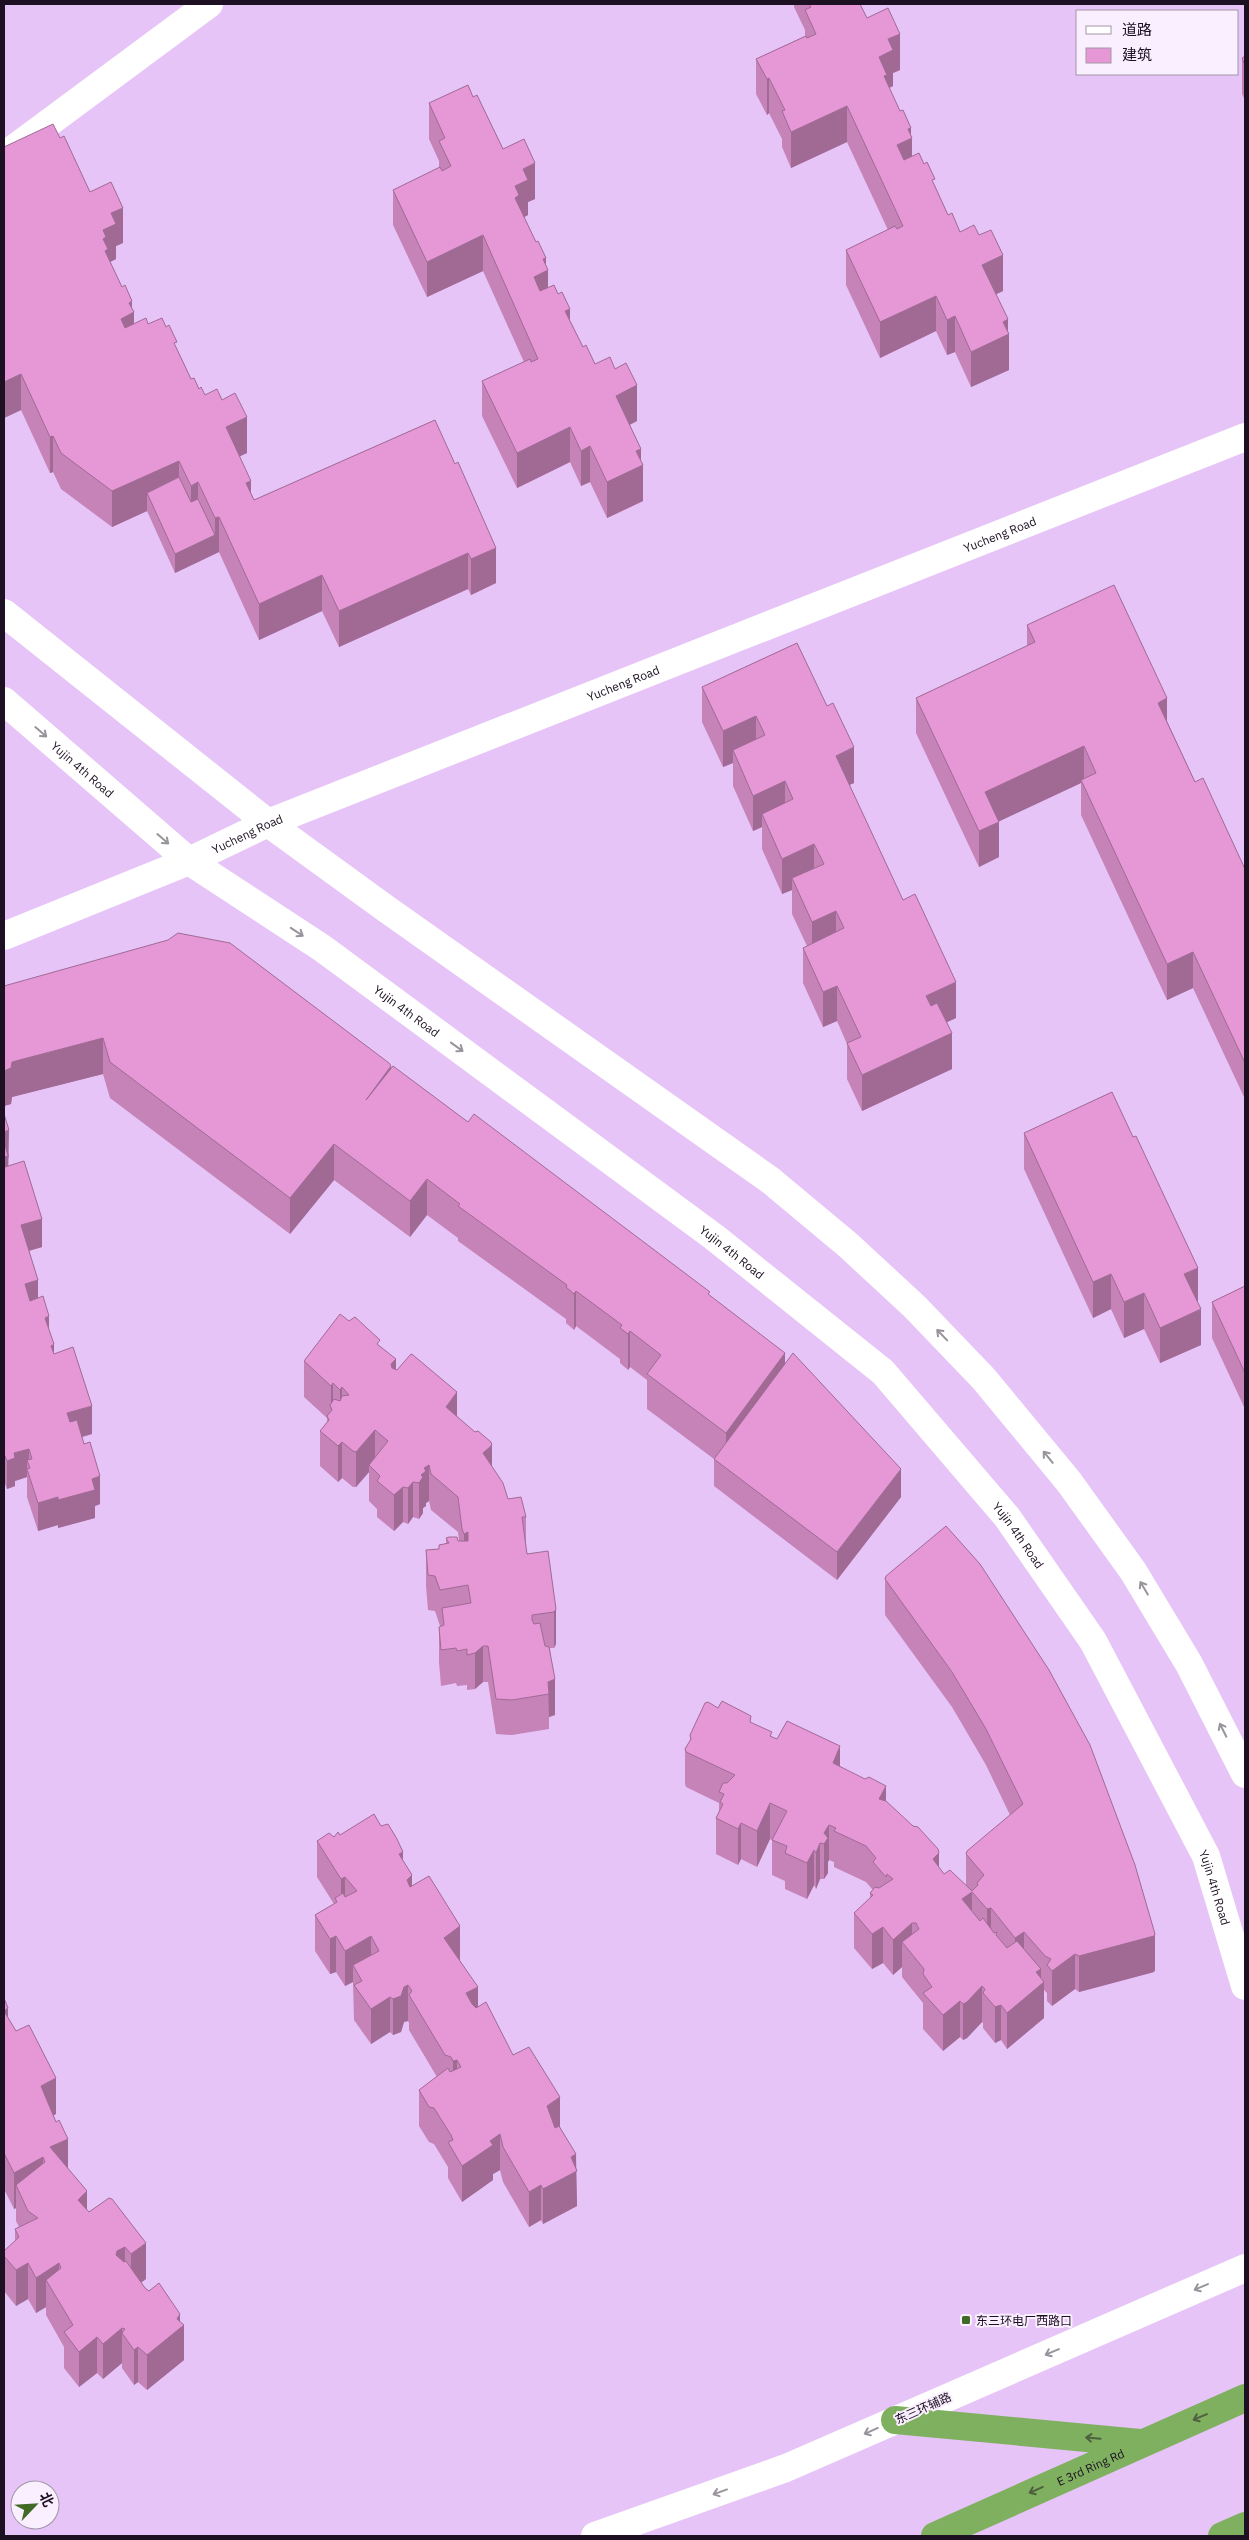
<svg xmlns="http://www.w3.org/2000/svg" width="1249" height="2540" font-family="'IBM Plex Sans','Noto Sans SC',sans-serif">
  <rect width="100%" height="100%" fill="#e6c4f7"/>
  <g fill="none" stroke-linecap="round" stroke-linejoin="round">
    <polyline stroke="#fff" stroke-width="28" points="4,156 209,4"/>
    <g stroke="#fff" stroke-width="28">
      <polyline points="4,613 268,823 385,908 770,1180 848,1245 915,1307 984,1379 1069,1482 1133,1571 1189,1664 1245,1774"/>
      <path id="s1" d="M4 701 189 861 322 948 531 1102 714 1237 883 1372 1007 1517 1093 1641 1206 1856 1245 1986"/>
      <path id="s2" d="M4 936 189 861 268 823 1245 437"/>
      <polyline points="595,2536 786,2468 1245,2268"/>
    </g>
    <g stroke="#7eb05f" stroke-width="28">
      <polyline points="895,2420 1140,2443"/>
      <path id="s3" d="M935 2536 1245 2398"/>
      <polyline points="1222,2536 1245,2526"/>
    </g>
  </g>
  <g fill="#c583b7">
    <polygon points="794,4 860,4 867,18 900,70 893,73 893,86 889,88 911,136 912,156 935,186 948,215 1003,291 996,294 1008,332 1009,370 971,387 955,352 947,355 936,331 880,358 846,285 846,250 888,230 847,142 791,168 782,147 782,139 769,113 767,115 756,94 756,59 805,36 805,30 794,7"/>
    <polygon points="1245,56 1245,113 1245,100 1242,94 1242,58"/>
    <polygon points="473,97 503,149 535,199 528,202 528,215 524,217 546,265 548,287 570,321 583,347 637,421 630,425 641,461 643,501 607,518 590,482 581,486 570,462 517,488 482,416 482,381 524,362 483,271 427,297 393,225 393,190 439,168 439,161 429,139 429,103"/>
    <polygon points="60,138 90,192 123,243 116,246 116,259 110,262 132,309 134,324 148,324 177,349 191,379 205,395 247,453 239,456 251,493 254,500 435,420 496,583 471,595 468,589 339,647 322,611 259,640 219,552 175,573 147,511 112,527 61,489 53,472 50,473 21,410 4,418 4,147"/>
    <polygon points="1027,625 1167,721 1195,782 1245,869 1245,1099 1193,988 1167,1000 1081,815 1081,783 999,821 999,857 979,867 916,733 916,698 1027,646"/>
    <polygon points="797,643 854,783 849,785 956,1018 947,1022 952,1069 862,1111 847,1079 847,1044 837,1021 823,1027 803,983 803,948 807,946 792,914 792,890 782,894 762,849 762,827 753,831 733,786 733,763 723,767 702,722 702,687"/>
    <polygon points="4,986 391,1069 468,1122 710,1296 785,1363 901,1497 837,1580 714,1486 714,1459 647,1409 647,1380 630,1367 628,1370 620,1363 620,1359 576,1326 574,1330 566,1323 566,1319 458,1241 458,1238 427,1215 410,1237 334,1180 290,1234 110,1098 103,1074 12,1097 11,1104 4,1106"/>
    <polygon points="4,1114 9,1158 8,1158 8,1166 42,1247 29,1251 38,1298 49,1330 54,1353 92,1434 82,1437 100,1504 95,1506 95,1518 58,1528 58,1525 38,1531 27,1497 27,1477 15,1481 15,1486 7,1489 5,1484 4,1485"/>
    <polygon points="1024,1133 1198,1303 1201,1345 1160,1363 1144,1329 1124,1338 1111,1309 1093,1318 1024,1169"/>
    <polygon points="1245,1286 1245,1409 1212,1338 1212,1302"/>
    <polygon points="380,1347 396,1370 457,1416 492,1467 508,1499 526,1517 526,1546 527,1554 556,1609 556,1644 554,1648 550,1648 555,1715 549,1717 549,1729 512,1735 496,1734 488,1682 483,1682 475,1689 467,1690 467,1685 457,1686 456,1683 441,1686 439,1662 439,1627 442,1626 440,1626 435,1611 428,1610 426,1586 426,1550 439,1549 446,1543 446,1538 459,1541 458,1532 431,1510 429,1501 426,1503 426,1506 423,1508 423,1513 419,1519 413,1517 408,1524 403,1522 394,1531 377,1517 377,1509 369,1501 369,1472 356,1487 353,1487 342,1478 338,1482 320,1466 320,1431 327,1422 327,1418 304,1397 304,1361"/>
    <polygon points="886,1576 1155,1970 1154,1972 1079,1992 1075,1989 1052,2006 1047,2001 1047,1993 1044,1990 1044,2018 1007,2049 1001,2040 995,2043 983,2028 983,2023 982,2022 967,2038 963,2040 960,2037 943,2051 923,2029 923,2003 902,1977 902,1967 893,1975 883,1963 872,1969 854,1948 854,1913 870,1898 870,1893 873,1890 866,1882 834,1867 834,1862 829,1860 828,1862 828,1873 824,1879 820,1879 816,1889 814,1885 807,1899 785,1889 785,1881 772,1875 772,1840 770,1839 757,1867 741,1859 738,1865 716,1854 716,1818 719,1813 719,1803 686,1787 685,1784 685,1749 690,1741 690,1735 718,1708 751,1723 772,1737 840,1766 886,1801 944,1874 966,1885 966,1854 1010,1815 986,1765 952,1707 885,1615 885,1579"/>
    <polygon points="381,1826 403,1860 412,1886 460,1961 478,2007 513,2055 560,2127 576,2170 577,2206 543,2224 541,2220 529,2227 503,2182 500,2170 493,2174 493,2180 462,2202 448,2178 448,2167 434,2144 429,2142 419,2126 419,2090 437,2077 409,2030 409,2023 408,2021 404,2022 401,2032 393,2035 390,2032 371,2044 354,2020 353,1982 345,1986 336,1972 330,1974 315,1951 315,1915 334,1904 317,1877 317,1841 340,1835"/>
    <polygon points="4,1998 8,2018 56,2114 53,2115 68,2169 87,2210 89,2212 109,2198 146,2279 141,2282 145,2288 180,2321 184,2360 147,2390 138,2382 134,2385 122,2368 122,2363 103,2379 97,2373 79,2387 64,2368 64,2347 46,2315 46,2307 36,2313 28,2299 16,2306 4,2291 4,2251 15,2241 15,2229 19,2227 16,2221 16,2208 14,2209 4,2189"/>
  </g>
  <g fill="#a06a95">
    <polygon points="900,34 900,70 893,73 893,86 887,89 879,57 888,39"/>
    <polygon points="769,78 769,113 767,115 767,79"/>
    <polygon points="847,106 847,142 791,168 791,132"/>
    <polygon points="911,128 911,139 912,138 912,174 897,181 897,145 908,129"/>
    <polygon points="535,163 535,199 528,202 528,215 515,222 515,186 523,169"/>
    <polygon points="123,208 123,243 116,246 116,259 108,263 105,286 103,230 111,213"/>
    <polygon points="483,235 483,271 427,297 427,262"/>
    <polygon points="1003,255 1003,291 982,301 982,265"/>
    <polygon points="546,258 546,271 548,270 548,305 534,312 534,277 543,259"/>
    <polygon points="936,296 936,331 880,358 880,322"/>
    <polygon points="132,301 132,313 134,312 134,348 121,319 129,303"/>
    <polygon points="570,309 570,345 565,311"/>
    <polygon points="955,316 955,352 947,355 947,320"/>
    <polygon points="1008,319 1008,335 1009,334 1009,370 971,387 971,352 1003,322"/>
    <polygon points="21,374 21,410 4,418 4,382"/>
    <polygon points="637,385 637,421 616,431 616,396"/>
    <polygon points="247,417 247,453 226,463 226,427"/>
    <polygon points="570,427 570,462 517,488 517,453"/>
    <polygon points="53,436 53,472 50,473 50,437"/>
    <polygon points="590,446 590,482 581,486 581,451"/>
    <polygon points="641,449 641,466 643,465 643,501 607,518 607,482 636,451"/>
    <polygon points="179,461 179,497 147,493 147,511 112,527 112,491"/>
    <polygon points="251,481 251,517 246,483"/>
    <polygon points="198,482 198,518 191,521 191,486"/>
    <polygon points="219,517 219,552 175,573 175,554 215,535 215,518"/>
    <polygon points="496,548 496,583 471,595 471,559"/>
    <polygon points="468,553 468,589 339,647 339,611"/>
    <polygon points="322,575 322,611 259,640 259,604"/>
    <polygon points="1167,698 1167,734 1158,703"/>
    <polygon points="756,716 756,752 733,750 733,763 723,767 723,731"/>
    <polygon points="1084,746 1084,781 1081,780 1081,783 985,828 985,792"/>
    <polygon points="854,747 854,783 836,791 836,756"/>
    <polygon points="785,781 785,816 762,814 762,827 753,831 753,796"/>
    <polygon points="999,822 999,857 979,867 979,831"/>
    <polygon points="814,844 814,879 792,878 792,890 782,894 782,859"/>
    <polygon points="836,911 836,946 812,958 812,922"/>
    <polygon points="1193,952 1193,988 1167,1000 1167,964"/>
    <polygon points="956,982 956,1018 926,1032 926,996"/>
    <polygon points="837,986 837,1021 823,1027 823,992"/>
    <polygon points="952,1033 952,1069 862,1111 862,1075"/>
    <polygon points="103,1038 103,1074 12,1097 11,1104 4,1106 4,1071 12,1062"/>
    <polygon points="391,1066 391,1102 366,1100"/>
    <polygon points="9,1130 8,1184 4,1185 4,1132"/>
    <polygon points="334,1144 334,1180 290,1234 290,1198"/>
    <polygon points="427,1179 427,1215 410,1237 410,1201"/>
    <polygon points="42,1219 42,1247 21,1253 21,1225"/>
    <polygon points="1198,1268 1198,1304 1184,1274"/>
    <polygon points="1111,1274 1111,1309 1093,1318 1093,1282"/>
    <polygon points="38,1280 38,1308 25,1312 25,1284"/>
    <polygon points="576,1291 576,1326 574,1330 574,1294"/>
    <polygon points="1144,1293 1144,1329 1124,1338 1124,1302"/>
    <polygon points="1201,1309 1201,1345 1160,1363 1160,1328"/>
    <polygon points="49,1316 49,1344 45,1318"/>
    <polygon points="630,1331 630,1367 628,1370 628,1334"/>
    <polygon points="54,1344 54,1372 51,1346"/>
    <polygon points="785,1353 785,1388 726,1468 726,1433"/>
    <polygon points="396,1359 396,1395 391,1364"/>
    <polygon points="333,1383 333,1419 332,1410 331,1407 331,1386"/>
    <polygon points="342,1387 342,1422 340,1425 340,1390"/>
    <polygon points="457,1392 457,1428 446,1407"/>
    <polygon points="92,1406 92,1434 67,1441 67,1413"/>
    <polygon points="375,1430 375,1466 369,1465 369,1472 356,1487 356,1452"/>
    <polygon points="342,1442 342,1478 338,1482 338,1446"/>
    <polygon points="492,1445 492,1480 483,1453"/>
    <polygon points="29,1449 29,1464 27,1460 27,1477 15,1481 15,1486 7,1489 7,1461 14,1453"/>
    <polygon points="5,1456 5,1484 4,1485 4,1457"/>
    <polygon points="429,1465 429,1501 426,1503 426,1506 423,1508 423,1513 419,1519 419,1483 421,1475 424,1468"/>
    <polygon points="901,1469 901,1497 837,1580 837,1552"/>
    <polygon points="100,1476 100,1504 95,1506 95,1518 58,1528 58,1500 92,1479"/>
    <polygon points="413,1482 413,1517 408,1524 408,1488"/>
    <polygon points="403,1487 403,1522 394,1531 394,1495"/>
    <polygon points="58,1497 58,1525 38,1531 38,1503"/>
    <polygon points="468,1532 468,1568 464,1569 464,1534"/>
    <polygon points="556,1609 556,1644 554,1648 554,1612"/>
    <polygon points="483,1646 483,1682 475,1689 475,1653"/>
    <polygon points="555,1679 555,1715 549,1717 548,1682"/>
    <polygon points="840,1746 840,1781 833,1763"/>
    <polygon points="886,1786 886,1821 879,1799"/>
    <polygon points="770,1803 770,1839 757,1867 757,1831"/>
    <polygon points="741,1823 741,1859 738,1865 738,1829"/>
    <polygon points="829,1825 829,1860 828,1862 828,1873 824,1879 824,1833"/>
    <polygon points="820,1843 820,1879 816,1889 816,1853"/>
    <polygon points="814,1850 814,1885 807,1899 807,1863"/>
    <polygon points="403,1852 403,1888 399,1854"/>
    <polygon points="939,1853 939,1888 933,1859"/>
    <polygon points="412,1875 412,1911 407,1880"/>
    <polygon points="345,1877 345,1912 341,1914 341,1879"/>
    <polygon points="972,1892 972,1928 962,1899"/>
    <polygon points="991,1908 991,1943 987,1945 987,1909"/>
    <polygon points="912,1923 912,1954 902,1942 902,1967 893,1975 893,1940"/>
    <polygon points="460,1926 460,1962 444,1938"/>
    <polygon points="883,1927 883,1963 872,1969 872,1934"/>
    <polygon points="1024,1932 1024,1968 1015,1974 1015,1938"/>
    <polygon points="1155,1934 1155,1970 1154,1972 1079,1992 1079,1956"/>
    <polygon points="336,1936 336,1972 330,1974 330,1939"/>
    <polygon points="371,1936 371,1972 353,1965 353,1982 345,1986 345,1951"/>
    <polygon points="1075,1954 1075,1989 1052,2006 1052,1971"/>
    <polygon points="1041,1969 1041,1984 1044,1982 1044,2018 1007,2049 1007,2013 1036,1972"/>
    <polygon points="408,1985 408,2021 404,2022 401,2032 393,2035 393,1999 404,1987"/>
    <polygon points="982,1986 982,2022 967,2038 963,2040 963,2004"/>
    <polygon points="478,1987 478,2023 466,1993"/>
    <polygon points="390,1997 390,2032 371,2044 371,2009"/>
    <polygon points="960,2001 960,2037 943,2051 943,2015"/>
    <polygon points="1001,2005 1001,2040 995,2043 995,2007"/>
    <polygon points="8,2008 8,2044 4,2011"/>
    <polygon points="457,2060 457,2095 453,2097 453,2061"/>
    <polygon points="56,2078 56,2114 41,2122 41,2086"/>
    <polygon points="560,2097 560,2133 547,2141 547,2106"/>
    <polygon points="500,2134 500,2170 493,2174 493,2180 462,2202 462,2166 490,2141"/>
    <polygon points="68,2139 68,2174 50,2147"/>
    <polygon points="576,2154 577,2206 543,2224 543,2189 571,2157"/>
    <polygon points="43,2157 43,2192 16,2185 16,2208 14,2209 14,2173"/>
    <polygon points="541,2185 541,2220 529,2227 529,2192"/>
    <polygon points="87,2191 87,2227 78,2200"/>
    <polygon points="146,2243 146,2279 131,2290 131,2254"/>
    <polygon points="125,2247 125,2283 116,2255 117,2251"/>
    <polygon points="28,2263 28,2299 16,2306 16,2270"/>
    <polygon points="59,2263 59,2299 46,2280 46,2307 36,2313 36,2278"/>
    <polygon points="180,2314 180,2328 184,2325 184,2360 147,2390 147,2355"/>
    <polygon points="122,2328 122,2363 103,2379 103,2344"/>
    <polygon points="97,2337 97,2373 79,2387 79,2352"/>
    <polygon points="138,2347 138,2382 134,2385 134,2350"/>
  </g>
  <g fill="#e598d5" stroke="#a06a95">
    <polygon points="809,4 860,4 867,18 888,8 900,34 888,39 893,50 879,57 887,75 884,76 900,111 903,110 911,128 908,129 912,138 897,145 904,160 919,153 924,164 927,162 935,179 932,180 948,215 952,213 960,232 974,225 979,235 991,230 1003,255 982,265 1008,319 1003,322 1009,334 971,352 955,316 947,320 936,296 880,322 846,250 895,226 897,229 903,226 847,106 791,132 782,111 785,110 769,78 767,79 756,59 806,36 807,38 816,34 805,10 811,7"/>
    <polygon points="1245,56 1245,65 1242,58"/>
    <polygon points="468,85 473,97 477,95 503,149 524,139 535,163 523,169 528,180 515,186 519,195 515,198 536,242 538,241 546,258 543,259 548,270 534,277 540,291 554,285 558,294 562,292 570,309 565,311 583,347 586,345 595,364 610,357 615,369 626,363 637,385 616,396 641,449 636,451 643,465 607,482 590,446 581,451 570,427 517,453 482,381 530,359 531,362 538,359 483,235 427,262 393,190 440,167 442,171 451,166 439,141 445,138 429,103"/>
    <polygon points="53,124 60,138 64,136 90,192 111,182 123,208 111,213 116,224 103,230 106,237 103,239 108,249 105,251 122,287 125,285 132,301 129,303 134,312 121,319 125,328 146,318 148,324 162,318 166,327 169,325 177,342 174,343 191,379 194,378 199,389 201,387 205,395 217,389 222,400 235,393 247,417 226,427 251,481 246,483 254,500 435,420 455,464 458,462 496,548 471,559 468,553 339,611 322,575 259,604 219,517 215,518 198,482 191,486 179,461 112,491 61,453 53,436 50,437 21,374 4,382 4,147"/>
    <polygon points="179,477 191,502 198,499 215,535 175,554 147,493"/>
    <polygon points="1114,585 1167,698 1158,703 1195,782 1203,778 1245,869 1245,1063 1193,952 1167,964 1081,780 1096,773 1084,746 985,792 999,822 979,831 916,698 1035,642 1027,625"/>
    <polygon points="797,643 827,706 833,703 854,747 836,756 903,900 915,894 956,982 926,996 931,1006 937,1003 952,1033 862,1075 847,1043 861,1037 837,986 823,992 803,948 844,928 836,911 812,922 792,878 824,864 814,844 782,859 762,814 793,799 785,781 753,796 733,750 765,735 756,716 723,731 702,687"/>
    <polygon points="178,933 230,943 389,1063 391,1066 366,1100 393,1066 468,1122 474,1114 710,1292 708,1294 785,1353 726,1433 647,1374 661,1355 630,1331 628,1334 620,1328 622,1325 576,1291 574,1294 566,1287 567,1285 458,1206 460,1204 427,1179 410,1201 334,1144 290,1198 110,1062 103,1038 12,1062 11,1068 4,1071 4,986 168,940"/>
    <polygon points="1112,1092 1133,1137 1136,1136 1198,1268 1184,1274 1201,1309 1160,1328 1144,1293 1124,1302 1111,1274 1093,1282 1024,1133"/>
    <polygon points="4,1114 9,1130 4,1132"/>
    <polygon points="4,1142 8,1156 4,1157"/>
    <polygon points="24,1161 42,1219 21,1225 38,1280 25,1284 30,1301 43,1296 49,1316 45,1318 54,1344 51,1346 54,1354 73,1347 92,1406 67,1413 70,1422 77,1420 84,1444 90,1442 100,1476 92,1479 95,1490 58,1500 58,1497 38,1503 27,1469 30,1468 27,1460 32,1459 29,1449 14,1453 15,1458 7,1461 5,1456 4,1457 4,1164 5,1167"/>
    <polygon points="1245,1286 1245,1373 1212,1302"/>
    <polygon points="340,1314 349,1321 355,1317 380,1340 377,1344 396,1359 391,1364 392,1368 397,1370 411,1354 413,1355 457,1392 446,1407 475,1432 478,1431 491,1442 492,1445 483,1453 503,1483 508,1499 521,1497 526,1517 522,1517 527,1554 548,1551 556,1609 554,1612 532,1615 532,1620 534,1624 540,1623 545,1646 549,1647 555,1679 548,1682 549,1694 512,1700 496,1699 488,1646 483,1646 475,1653 467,1655 467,1649 457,1651 456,1648 441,1650 439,1627 444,1625 442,1608 471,1603 468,1585 440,1590 435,1576 428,1575 426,1550 439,1549 439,1545 449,1543 446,1538 449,1537 457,1537 458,1541 468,1541 468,1532 464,1534 462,1529 458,1497 431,1474 429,1465 424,1468 426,1471 421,1475 423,1477 419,1483 413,1482 408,1488 403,1487 394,1495 377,1481 380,1476 369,1465 388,1441 375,1430 356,1452 353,1451 342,1442 338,1446 320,1431 329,1420 327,1416 332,1410 330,1405 334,1399 340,1401 342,1396 349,1395 342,1387 340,1390 333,1383 331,1386 304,1361"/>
    <polygon points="793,1353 901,1469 837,1552 714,1459"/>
    <polygon points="946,1526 980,1564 1049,1670 1090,1745 1135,1865 1155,1934 1154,1936 1079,1956 1075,1954 1052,1971 1047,1965 1051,1959 1045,1956 1024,1932 1015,1938 991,1908 987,1909 972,1892 962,1899 980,1921 983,1918 994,1933 997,1932 996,1935 1007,1948 1017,1941 1041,1969 1036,1972 1044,1982 1007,2013 1001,2005 995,2007 983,1993 985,1989 982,1986 967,2002 963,2004 960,2001 943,2015 923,1993 932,1987 923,1974 924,1969 902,1942 919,1929 916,1923 912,1923 893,1940 883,1927 872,1934 854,1913 873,1895 870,1893 875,1887 879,1888 893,1879 887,1874 886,1877 873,1862 876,1858 866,1846 834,1831 836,1828 829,1825 824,1833 828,1838 824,1844 820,1843 816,1853 814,1850 807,1863 785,1853 787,1846 772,1840 787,1811 770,1803 757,1831 741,1823 738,1829 716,1818 723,1804 720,1802 724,1794 719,1792 723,1783 727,1783 735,1775 686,1752 685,1749 691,1739 690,1735 705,1703 708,1702 718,1708 722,1701 751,1716 750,1722 772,1732 770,1736 777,1739 787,1721 840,1746 833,1763 865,1779 869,1777 886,1786 879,1799 886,1801 913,1826 918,1827 938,1849 939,1853 933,1859 944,1874 950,1870 972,1891 978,1885 977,1883 984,1875 966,1854 967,1851 1023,1804 986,1729 952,1672 885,1579 886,1576"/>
    <polygon points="374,1814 381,1826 388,1824 397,1839 403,1852 399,1854 412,1875 407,1880 410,1887 429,1876 460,1926 444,1938 478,1987 466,1993 472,2004 476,2008 486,2002 513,2055 529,2047 560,2097 547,2106 555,2128 559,2126 576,2154 571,2157 577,2171 543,2189 541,2185 529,2192 503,2147 500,2134 490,2141 493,2145 462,2166 448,2142 453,2140 451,2135 434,2108 429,2107 419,2090 448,2068 450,2072 461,2067 457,2060 453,2061 451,2057 445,2055 409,1995 412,1991 408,1985 404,1987 401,1996 393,1999 390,1997 371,2009 354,1985 362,1981 353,1965 379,1951 371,1936 345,1951 336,1936 330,1939 315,1915 337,1902 335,1898 343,1893 345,1897 357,1891 345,1877 341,1879 317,1841 329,1833 334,1837 338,1832 340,1835"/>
    <polygon points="4,1998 8,2008 4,2011 16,2031 29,2025 56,2078 41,2086 56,2122 59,2120 68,2139 50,2147 87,2191 78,2200 89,2212 109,2198 112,2199 146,2243 131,2254 125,2247 117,2251 116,2255 124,2262 126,2261 145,2288 149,2291 159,2283 180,2314 177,2319 184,2325 147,2355 138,2347 134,2350 122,2333 125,2329 122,2328 103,2344 97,2337 79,2352 64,2332 73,2325 46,2280 61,2268 59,2263 36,2278 28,2263 16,2270 4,2256 4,2251 19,2237 15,2229 38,2218 28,2211 16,2185 45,2162 43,2157 14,2173 4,2153"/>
  </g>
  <defs><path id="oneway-shaft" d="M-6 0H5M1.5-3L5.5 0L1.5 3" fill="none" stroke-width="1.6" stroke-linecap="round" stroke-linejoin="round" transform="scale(1.25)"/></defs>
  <g stroke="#99939c">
    <use href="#oneway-shaft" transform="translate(41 732) rotate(41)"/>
    <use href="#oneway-shaft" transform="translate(163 839) rotate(41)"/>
    <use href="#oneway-shaft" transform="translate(297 932) rotate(33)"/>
    <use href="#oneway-shaft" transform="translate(457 1047) rotate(36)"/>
    <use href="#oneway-shaft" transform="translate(942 1335) rotate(-134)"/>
    <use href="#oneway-shaft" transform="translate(1048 1457) rotate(-129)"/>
    <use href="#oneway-shaft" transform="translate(1144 1588) rotate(-121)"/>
    <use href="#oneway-shaft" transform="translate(1223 1730) rotate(-117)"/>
    <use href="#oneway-shaft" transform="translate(1201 2287) rotate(157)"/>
    <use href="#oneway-shaft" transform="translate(1052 2352) rotate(157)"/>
    <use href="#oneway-shaft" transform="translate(871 2431) rotate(156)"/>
    <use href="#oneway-shaft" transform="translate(720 2492) rotate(160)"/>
  </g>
  <g stroke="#4e6040">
    <use href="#oneway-shaft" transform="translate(1200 2417) rotate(157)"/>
    <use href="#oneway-shaft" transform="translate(1093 2438) rotate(-175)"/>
    <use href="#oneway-shaft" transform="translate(1036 2490) rotate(156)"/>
  </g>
  <rect fill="#416a26" stroke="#faefff" stroke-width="2" x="961" y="2315" width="10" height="10" rx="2.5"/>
  <g text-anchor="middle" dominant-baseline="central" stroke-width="4" stroke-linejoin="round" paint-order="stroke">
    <g font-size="12" fill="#1d1022" stroke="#faefff">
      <text stroke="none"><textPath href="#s2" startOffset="1074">Yucheng Road</textPath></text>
      <text stroke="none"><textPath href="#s2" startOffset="669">Yucheng Road</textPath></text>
      <text stroke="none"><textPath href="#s1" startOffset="104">Yujin 4th Road</textPath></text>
      <text stroke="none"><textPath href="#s2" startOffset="264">Yucheng Road</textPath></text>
      <text stroke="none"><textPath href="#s1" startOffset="509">Yujin 4th Road</textPath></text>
      <text stroke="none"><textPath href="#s1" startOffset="914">Yujin 4th Road</textPath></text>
      <text stroke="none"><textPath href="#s1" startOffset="1319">Yujin 4th Road</textPath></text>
      <text stroke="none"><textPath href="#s1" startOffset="1724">Yujin 4th Road</textPath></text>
      <text transform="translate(923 2408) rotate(-24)">东三环辅路</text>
      <text stroke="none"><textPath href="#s3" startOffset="170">E 3rd Ring Rd</textPath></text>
    </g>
    <g font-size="12" fill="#1d1022" stroke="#faefff" text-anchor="start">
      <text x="976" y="2320">东三环电厂西路口</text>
    </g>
  </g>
  <rect width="1249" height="2540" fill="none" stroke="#1d1022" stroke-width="10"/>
  <rect x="1076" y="10" width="162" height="65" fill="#faefff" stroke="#a296a7"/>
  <rect x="1086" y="26" width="25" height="8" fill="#ffffff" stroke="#a296a7"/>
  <text x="1122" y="35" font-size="15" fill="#1d1022">道路</text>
  <rect x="1086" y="48" width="25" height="15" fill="#e598d5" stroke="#a296a7"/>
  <text x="1122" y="60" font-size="15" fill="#1d1022">建筑</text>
  <g transform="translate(35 2505) rotate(65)"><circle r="24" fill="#faefff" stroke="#a296a7"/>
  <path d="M0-4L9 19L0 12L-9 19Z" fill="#416a26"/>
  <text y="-8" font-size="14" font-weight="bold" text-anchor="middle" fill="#1d1022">北</text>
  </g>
</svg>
